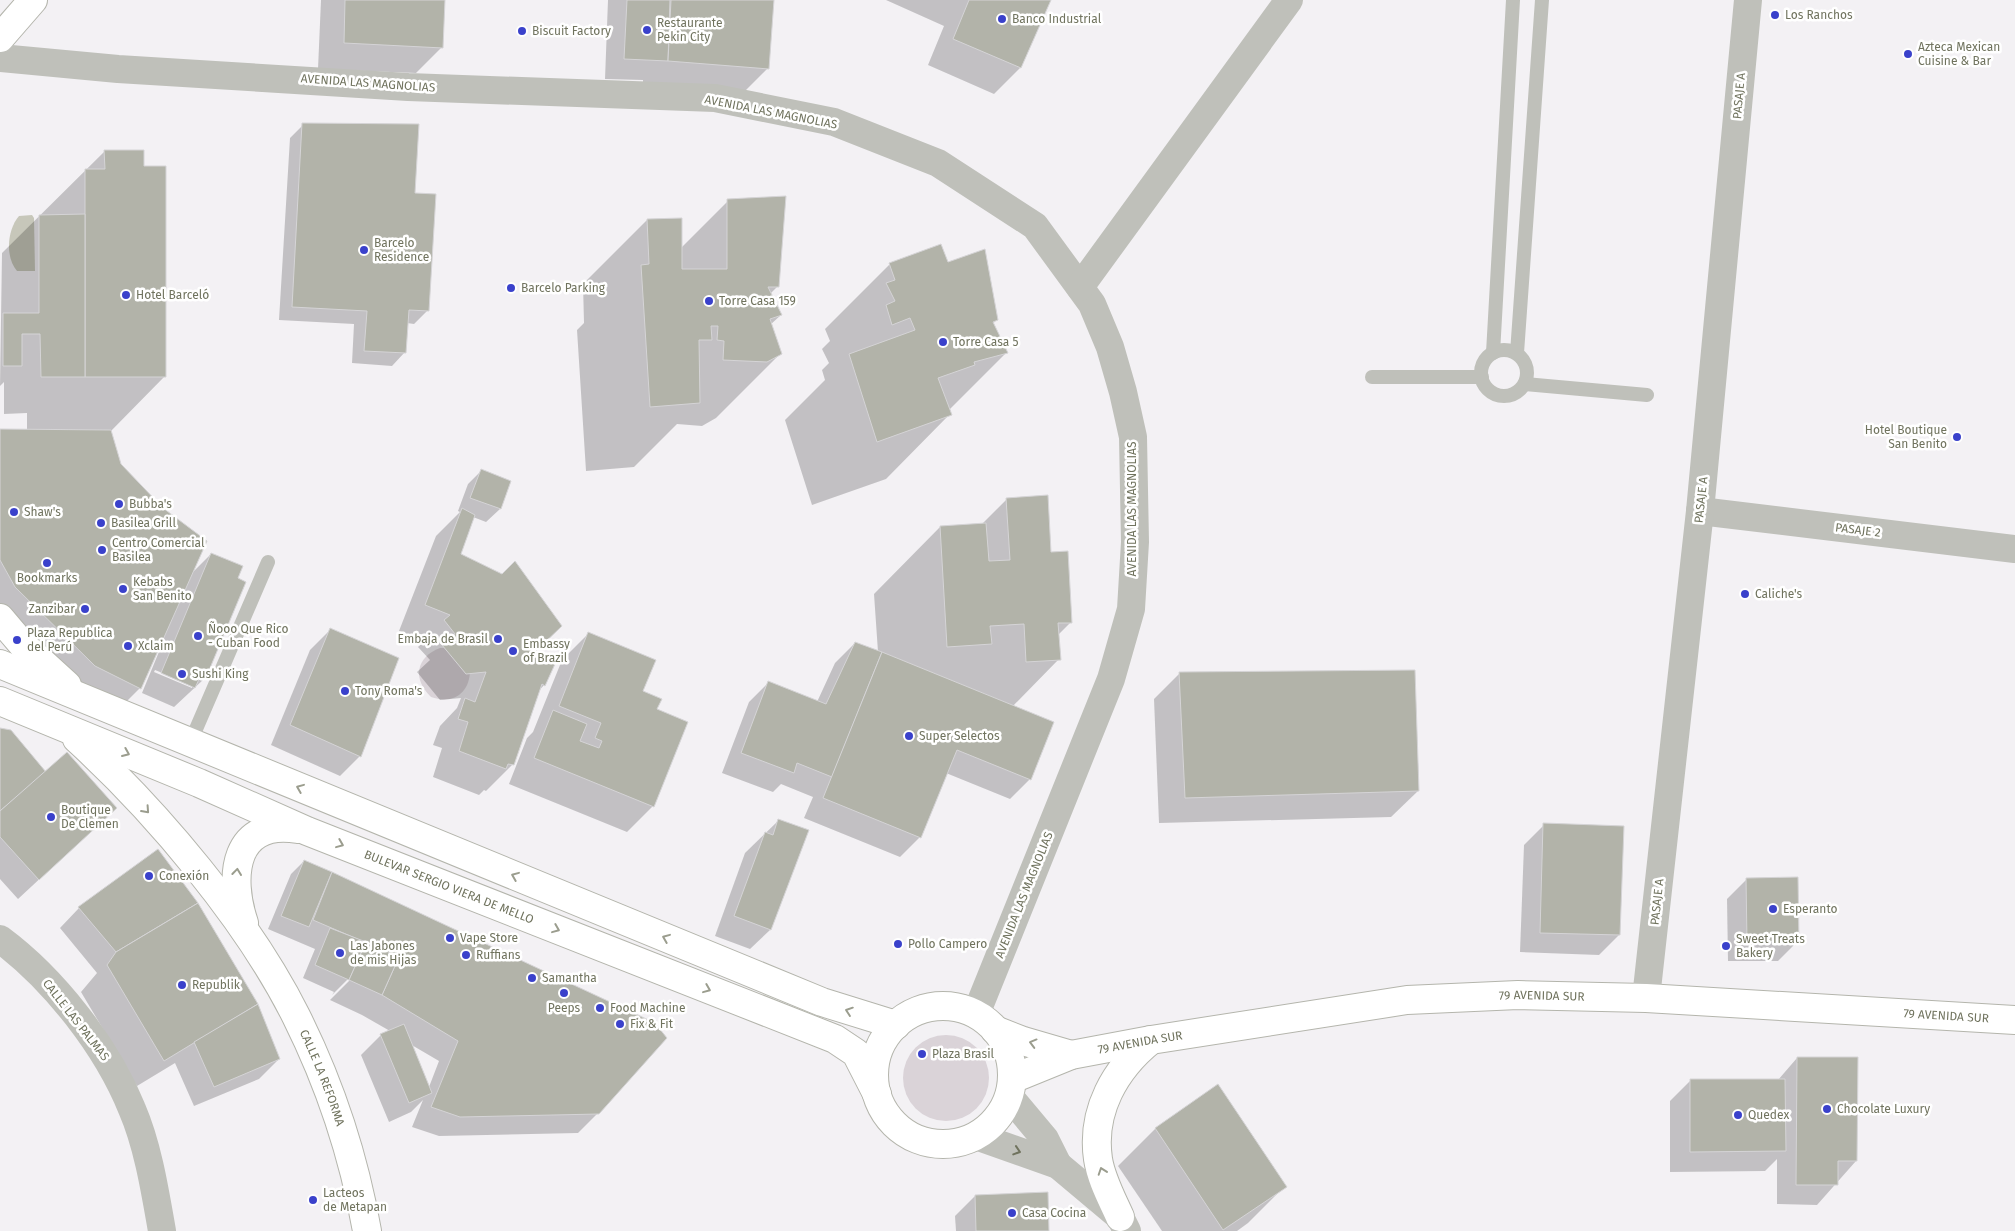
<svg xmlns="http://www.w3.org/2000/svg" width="2015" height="1231" font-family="'Fira Sans',sans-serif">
  <rect width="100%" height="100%" fill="#f3f1f4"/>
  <g fill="#dad3d8">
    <path d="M440 648H448L470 670C470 693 453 705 431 697 412 679 416 657 440 648Z"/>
    <circle cx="946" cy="1078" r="43"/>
  </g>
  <path fill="#c7c7ba" d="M32 215 34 218 35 271H17C5 257 7 230 19 216Z"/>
  <g fill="#0003" fill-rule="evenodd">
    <polygon points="321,0 444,0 442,47 416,73 318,69"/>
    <polygon points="608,0 772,0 768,68 742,94 643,87 643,80 605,79"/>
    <polygon points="886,0 1049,0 1020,68 994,94 928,65 944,26"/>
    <polygon points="303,125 413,194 428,310 414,324 407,323 405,352 392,366 352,363 354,324 279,320 290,138"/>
    <path d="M105 151 165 376 110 432 120 465 191 574 211 554 237 579 204 679 174 707 142 693 163 642 161 641 140 688 114 714 0 624V431H27V413L4 414V382L0 386 2 253ZM155 670 192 685V688L154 672Z"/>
    <polygon points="728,201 778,286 770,294 781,315 770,325 780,354 716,418 702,426 677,424 634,467 586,471 577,330 584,323 583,284 647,220 681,248"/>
    <polygon points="890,264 947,264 996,320 993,324 1006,353 949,410 950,414 886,479 812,505 785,420 825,380 822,370 829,363 822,349 830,341 825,329"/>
    <polygon points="482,470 510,481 500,509 486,522 473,517 460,554 535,652 544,685 538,692 513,764 486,791 484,790 479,795 433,777 442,748 433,745 440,726 457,708 461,698 440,700 417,672 430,660 418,647 424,641 399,631 436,536 460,512 458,511 468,484"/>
    <polygon points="1007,499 1050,553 1071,622 1058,635 1059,659 1012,707 1030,779 1010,799 946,773 920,837 900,857 804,818 813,797 781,784 773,792 722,773 749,702 769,682 817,702 835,663 855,643 878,652 874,594 940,527 981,525"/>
    <polygon points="330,630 398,658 359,757 340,776 271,745 310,650"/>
    <polygon points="588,634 656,710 653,806 627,832 509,784 527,738 533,732 562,660"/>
    <polygon points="1180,673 1418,791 1391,817 1159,823 1154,699"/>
    <polygon points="0,729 46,774 116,808 18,899 0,879"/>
    <polygon points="779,820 770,930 750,949 715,936 745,853"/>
    <polygon points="1544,825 1619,935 1599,955 1520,952 1524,845"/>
    <path d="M304 861 332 873 598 1113 578 1133 439 1136 412 1127 423 1100 411 1112 389 1122 361 1055 381 1035 390 1031 362 1015 330 1000 354 976 352 975 332 995 334 992 303 978 315 949 268 929 291 874ZM410 1044 439 1061 429 1087Z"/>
    <polygon points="1747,879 1798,941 1778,961 1728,961 1727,899"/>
    <polygon points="79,908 279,1059 259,1079 194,1106 175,1063 137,1086 81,992 97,973 60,928"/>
    <polygon points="1797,1058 1856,1161 1817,1205 1777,1204 1777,1159 1765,1171 1670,1172 1670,1101 1690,1081 1778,1080"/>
    <polygon points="1218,1086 1285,1186 1248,1223 1237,1231 1162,1231 1118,1166 1155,1129"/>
    <polygon points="975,1196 1048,1231 956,1231 955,1216"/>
  </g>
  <g fill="#b2b3a9" stroke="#d5d4d6">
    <polygon points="345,0 445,0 443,48 344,43"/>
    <polygon points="627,0 670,0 668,61 624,59"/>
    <polygon points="671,0 774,0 769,69 668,61"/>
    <polygon points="969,0 1051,0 1021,68 953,39"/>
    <polygon points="302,123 419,124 415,193 436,194 429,311 409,310 406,353 364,351 367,311 292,307"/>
    <polygon points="104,150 144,150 144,166 166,166 166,377 85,377 85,169 105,169"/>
    <polygon points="786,196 779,287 768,287 782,315 770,319 782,354 767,362 723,360 724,341 717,340 718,326 711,326 712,340 699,340 700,403 650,407 641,265 649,264 647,219 682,218 682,269 727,269 727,199"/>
    <polygon points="85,214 85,377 41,377 40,334 22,334 22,366 3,366 3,313 39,313 39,215"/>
    <polygon points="941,244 948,262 985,249 998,320 993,322 1008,353 974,362 975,365 938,378 952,415 877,442 849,354 915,330 910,318 892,325 886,305 895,301 886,283 895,280 889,263"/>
    <polygon points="0,429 111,430 121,464 163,508 207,541 141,689 95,666 15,587 0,560"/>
    <polygon points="481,469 511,481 501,509 470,498"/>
    <polygon points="1048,495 1051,552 1068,551 1072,623 1058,623 1061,660 1026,662 1024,624 990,626 992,644 947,647 940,526 986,523 989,561 1010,560 1006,498"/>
    <polygon points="462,508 475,515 461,554 502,574 515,561 562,626 536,651 555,664 545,686 542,684 514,765 508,764 506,769 459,751 468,722 458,719 465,698 475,702 486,672 466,674 442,645 455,634 444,620 450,615 425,605"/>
    <polygon points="211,553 243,566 238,578 246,582 205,680 200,677 195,688 161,673"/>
    <polygon points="330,628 399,658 361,757 290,725"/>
    <polygon points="588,632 656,660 643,691 662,699 657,709 688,722 654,807 534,758 553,710 587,724 580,741 599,748 602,741 595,738 601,723 559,706"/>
    <polygon points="855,642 882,652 832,777 797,763 794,773 741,753 768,681 826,704"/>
    <polygon points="882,652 1054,722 1031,780 957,750 921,838 823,798"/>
    <polygon points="1415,670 1419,791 1185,798 1179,672"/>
    <polygon points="0,728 11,730 46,772 0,811"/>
    <polygon points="67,752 117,808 39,880 0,837 0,811"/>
    <polygon points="778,819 809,830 771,930 734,916 765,832 773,835"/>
    <polygon points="1543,823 1624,826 1620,935 1540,933"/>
    <polygon points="158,849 198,903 116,952 78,907"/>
    <polygon points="304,860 332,872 309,927 281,916"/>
    <polygon points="332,872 655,1023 667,1038 599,1114 460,1117 431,1107 458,1041 382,995 399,957 313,920"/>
    <polygon points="1798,877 1799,941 1747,942 1746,878"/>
    <polygon points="198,903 258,1004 164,1061 107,965 116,952"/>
    <polygon points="330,928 366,942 349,980 315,965"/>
    <polygon points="366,942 399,957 382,995 349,980"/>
    <polygon points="258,1004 280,1059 214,1087 194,1042"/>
    <polygon points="404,1024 432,1093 409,1103 380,1034"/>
    <polygon points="1797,1057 1858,1057 1857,1161 1838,1161 1838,1185 1796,1185"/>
    <polygon points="1690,1079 1785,1079 1786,1151 1690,1152"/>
    <polygon points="1218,1084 1287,1187 1223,1230 1155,1128"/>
    <polygon points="1048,1192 1049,1231 976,1231 975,1195"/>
  </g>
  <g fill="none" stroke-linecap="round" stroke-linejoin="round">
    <g stroke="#b4b5ac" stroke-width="30">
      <g id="secondary">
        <polyline points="0,38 33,0"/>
        <polyline points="0,618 22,644 67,685"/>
        <polyline points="0,664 822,1002 896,1025"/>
        <path id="s1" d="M0 701 199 783 307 831 835 1039 856 1053 877 1094"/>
        <path id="s2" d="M77 739C157 812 248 920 296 1016 330 1084 354 1157 367 1231"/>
        <path d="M244 923C228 876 234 818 298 829"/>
        <circle cx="943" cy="1075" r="69"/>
        <polyline points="995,1030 1023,1041 1071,1055"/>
        <path id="s3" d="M1012 1079 1071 1055 1151 1040 1407 1000 1518 995 1646 998 2015 1020"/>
        <path d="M1120 1217C1112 1199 1101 1179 1098 1159 1091 1111 1115 1069 1151 1040"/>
      </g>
    </g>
    <g stroke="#bfc0ba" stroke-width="14">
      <circle cx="1504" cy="373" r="23"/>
      <polyline points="1493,353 1513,0"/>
      <polyline points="1517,353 1542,0"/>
      <polyline points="1372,377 1482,377"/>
      <polyline points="1525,384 1647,395"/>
      <polyline points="190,743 268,562"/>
    </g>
    <g stroke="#bfc0ba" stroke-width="28">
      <polyline points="0,58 118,69 408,87 715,98 834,122 938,163 1035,226 1092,304 1110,347 1123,392 1133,437 1135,542 1131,609 1111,679 976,1014"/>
      <polyline points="1080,287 1289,0"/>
      <polyline points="1700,511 2015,549"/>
      <path d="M0 939C54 979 107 1047 132 1109 148 1146 155 1191 162 1231"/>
      <polyline points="1646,998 1700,511 1748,0"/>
      <polyline points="1009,1096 1045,1139 1058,1165"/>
      <polyline points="976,1136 1058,1165 1120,1217 1127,1231"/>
    </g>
    <use href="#secondary" stroke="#fff" stroke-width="28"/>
  </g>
  <defs><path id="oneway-chevron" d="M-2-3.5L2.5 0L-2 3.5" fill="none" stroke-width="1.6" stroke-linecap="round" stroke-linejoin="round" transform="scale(1.25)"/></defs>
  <g stroke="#9b9d8e">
    <use href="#oneway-chevron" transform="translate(126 753) rotate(23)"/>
    <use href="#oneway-chevron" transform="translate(300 788) rotate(-158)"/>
    <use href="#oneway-chevron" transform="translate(146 810) rotate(48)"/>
    <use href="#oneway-chevron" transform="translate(340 844) rotate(22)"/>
    <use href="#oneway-chevron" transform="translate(237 872) rotate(-83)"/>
    <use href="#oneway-chevron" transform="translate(515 876) rotate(-158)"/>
    <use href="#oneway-chevron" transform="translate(556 929) rotate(22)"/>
    <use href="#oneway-chevron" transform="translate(666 938) rotate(-158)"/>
    <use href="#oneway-chevron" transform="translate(707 989) rotate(22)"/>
    <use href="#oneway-chevron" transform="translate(849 1011) rotate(-161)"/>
    <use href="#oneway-chevron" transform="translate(1033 1043) rotate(-165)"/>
    <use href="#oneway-chevron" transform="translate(1102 1171) rotate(-109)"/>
  </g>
  <use stroke="#70735e" href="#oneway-chevron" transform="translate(1017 1151) rotate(18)"/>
  <g fill="#3a41cb" stroke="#fff" stroke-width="2">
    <circle cx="1775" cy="15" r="5"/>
    <circle cx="1002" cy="19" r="5"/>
    <circle cx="647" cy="30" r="5"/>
    <circle cx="522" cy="31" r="5"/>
    <circle cx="1908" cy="54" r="5"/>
    <circle cx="364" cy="250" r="5"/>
    <circle cx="511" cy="288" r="5"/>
    <circle cx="126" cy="295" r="5"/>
    <circle cx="709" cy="301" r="5"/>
    <circle cx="943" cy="342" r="5"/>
    <circle cx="1957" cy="437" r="5"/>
    <circle cx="119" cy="504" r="5"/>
    <circle cx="14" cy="512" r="5"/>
    <circle cx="101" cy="523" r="5"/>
    <circle cx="102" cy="550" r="5"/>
    <circle cx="47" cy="563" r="5"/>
    <circle cx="123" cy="589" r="5"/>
    <circle cx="1745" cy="594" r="5"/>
    <circle cx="85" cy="609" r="5"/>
    <circle cx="198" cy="636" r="5"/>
    <circle cx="498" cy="639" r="5"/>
    <circle cx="17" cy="640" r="5"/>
    <circle cx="128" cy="646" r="5"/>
    <circle cx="513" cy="651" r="5"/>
    <circle cx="182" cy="674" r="5"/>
    <circle cx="345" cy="691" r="5"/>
    <circle cx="909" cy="736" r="5"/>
    <circle cx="51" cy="817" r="5"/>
    <circle cx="149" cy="876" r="5"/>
    <circle cx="1773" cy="909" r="5"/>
    <circle cx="450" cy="938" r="5"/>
    <circle cx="898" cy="944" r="5"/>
    <circle cx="1726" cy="946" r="5"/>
    <circle cx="340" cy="953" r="5"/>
    <circle cx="466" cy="955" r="5"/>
    <circle cx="532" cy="978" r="5"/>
    <circle cx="182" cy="985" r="5"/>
    <circle cx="564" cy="993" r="5"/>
    <circle cx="600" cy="1008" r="5"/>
    <circle cx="620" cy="1024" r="5"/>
    <circle cx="922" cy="1054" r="5"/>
    <circle cx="1827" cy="1109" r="5"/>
    <circle cx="1738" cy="1115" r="5"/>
    <circle cx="313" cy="1200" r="5"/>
    <circle cx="1012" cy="1213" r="5"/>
  </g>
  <g text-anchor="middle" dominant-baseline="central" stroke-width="5" stroke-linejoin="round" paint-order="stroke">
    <g font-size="12" fill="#70735e" stroke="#fff" text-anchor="start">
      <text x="1785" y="15">Los Ranchos</text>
      <text x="1012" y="19">Banco Industrial</text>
      <text x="657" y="23">Restaurante<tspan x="657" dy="14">Pekin City</tspan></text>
      <text x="532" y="31">Biscuit Factory</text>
      <text x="1918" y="47">Azteca Mexican<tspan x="1918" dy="14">Cuisine &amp; Bar</tspan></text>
      <text x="374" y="243">Barcelo<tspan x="374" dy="14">Residence</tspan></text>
      <text x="521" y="288">Barcelo Parking</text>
      <text x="136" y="295">Hotel Barceló</text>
      <text x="719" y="301">Torre Casa 159</text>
      <text x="953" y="342">Torre Casa 5</text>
      <text x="1947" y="430" text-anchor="end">Hotel Boutique<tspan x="1947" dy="14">San Benito</tspan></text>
      <text x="129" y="504">Bubba's</text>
      <text x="24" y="512">Shaw's</text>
      <text x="111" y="523">Basilea Grill</text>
      <text x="112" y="543">Centro Comercial<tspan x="112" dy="14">Basilea</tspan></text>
      <text x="47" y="578" text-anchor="middle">Bookmarks</text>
      <text x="133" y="582">Kebabs<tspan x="133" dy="14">San Benito</tspan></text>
      <text x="1755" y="594">Caliche's</text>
      <text x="75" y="609" text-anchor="end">Zanzibar</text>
      <text x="208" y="629">Ñooo Que Rico<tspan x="208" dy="14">- Cuban Food</tspan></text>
      <text x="27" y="633">Plaza Republica<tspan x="27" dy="14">del Perú</tspan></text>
      <text x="488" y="639" text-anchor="end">Embaja de Brasil</text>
      <text x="523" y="644">Embassy<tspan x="523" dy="14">of Brazil</tspan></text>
      <text x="138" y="646">Xclaim</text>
      <text x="192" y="674">Sushi King</text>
      <text x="355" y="691">Tony Roma's</text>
      <text x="919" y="736">Super Selectos</text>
      <text x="61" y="810">Boutique<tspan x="61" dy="14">De Clemen</tspan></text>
      <text x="159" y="876">Conexión</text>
      <text x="1783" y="909">Esperanto</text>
      <text x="460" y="938">Vape Store</text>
      <text x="1736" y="939">Sweet Treats<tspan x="1736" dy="14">Bakery</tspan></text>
      <text x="908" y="944">Pollo Campero</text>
      <text x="350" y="946">Las Jabones<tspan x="350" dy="14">de mis Hijas</tspan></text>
      <text x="476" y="955">Ruffians</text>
      <text x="542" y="978">Samantha</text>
      <text x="192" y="985">Republik</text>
      <text x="564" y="1008" text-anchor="middle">Peeps</text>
      <text x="610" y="1008">Food Machine</text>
      <text x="630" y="1024">Fix &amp; Fit</text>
      <text x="932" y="1054">Plaza Brasil</text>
      <text x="1837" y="1109">Chocolate Luxury</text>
      <text x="1748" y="1115">Quedex</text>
      <text x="323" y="1193">Lacteos<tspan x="323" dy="14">de Metapan</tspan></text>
      <text x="1022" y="1213">Casa Cocina</text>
    </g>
    <g font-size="12" fill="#70735e" stroke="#fff">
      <text transform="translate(368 83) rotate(4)">AVENIDA LAS MAGNOLIAS</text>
      <text transform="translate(1739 96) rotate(-85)">PASAJE A</text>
      <text transform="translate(771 112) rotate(11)">AVENIDA LAS MAGNOLIAS</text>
      <text transform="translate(1701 500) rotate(-84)">PASAJE A</text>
      <text transform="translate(1132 509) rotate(-90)">AVENIDA LAS MAGNOLIAS</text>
      <text transform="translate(1858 530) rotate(7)">PASAJE 2</text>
      <text stroke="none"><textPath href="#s1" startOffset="486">BULEVAR SERGIO VIERA DE MELLO</textPath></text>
      <text transform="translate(1024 895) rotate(-68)">AVENIDA LAS MAGNOLIAS</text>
      <text transform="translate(1657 902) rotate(-84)">PASAJE A</text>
      <text stroke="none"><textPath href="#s3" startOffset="539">79 AVENIDA SUR</textPath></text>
      <text stroke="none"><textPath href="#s3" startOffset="944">79 AVENIDA SUR</textPath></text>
      <text transform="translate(76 1020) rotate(52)">CALLE LAS PALMAS</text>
      <text stroke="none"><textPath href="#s3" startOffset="134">79 AVENIDA SUR</textPath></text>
      <text stroke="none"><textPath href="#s2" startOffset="422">CALLE LA REFORMA</textPath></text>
    </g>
  </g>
</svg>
